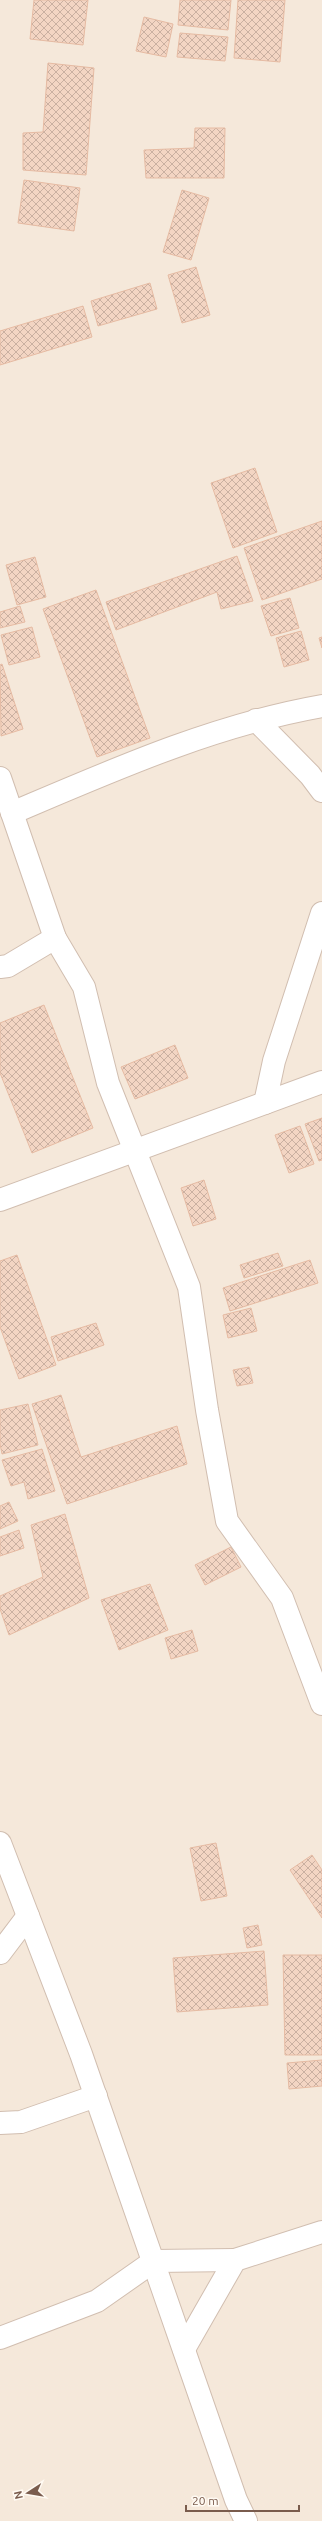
<svg xmlns="http://www.w3.org/2000/svg" width="322" height="2521" font-family="Ubuntu,sans-serif">
  <defs>
    <pattern id="building-cross-hatch" width="8" height="8" patternUnits="userSpaceOnUse"><rect width="8" height="8" fill="#f3d5c3"/><path d="M0 0l8 8M0 8l8-8" fill="none" stroke="#cab0a1"/></pattern>
  </defs>
  <rect width="100%" height="100%" fill="#fdf6ec"/>
  <rect fill="#f5e8da" x="0" y="0" width="322" height="2521"/>
  <g fill="url(#building-cross-hatch)" stroke="#e6bba3">
    <polygon points="34,0 88,0 83,45 30,39"/>
    <polygon points="180,0 231,0 228,30 178,25"/>
    <polygon points="238,0 285,0 280,62 234,58"/>
    <polygon points="144,17 173,24 166,57 136,51"/>
    <polygon points="180,33 228,37 225,61 177,57"/>
    <polygon points="48,63 94,68 86,175 23,170 23,133 43,132"/>
    <polygon points="195,128 225,128 224,178 146,178 144,150 194,148"/>
    <polygon points="24,180 80,188 74,231 18,223"/>
    <polygon points="182,190 209,198 191,260 163,252"/>
    <polygon points="196,267 210,315 182,323 168,275"/>
    <polygon points="150,283 157,309 98,326 91,301"/>
    <polygon points="83,306 92,337 0,365 0,331"/>
    <polygon points="255,468 277,532 233,548 211,483"/>
    <polygon points="322,521 322,579 262,600 244,548"/>
    <polygon points="237,556 253,601 221,609 217,592 116,630 106,602"/>
    <polygon points="35,557 46,597 17,605 6,565"/>
    <polygon points="96,590 150,738 97,757 43,609"/>
    <polygon points="290,598 299,628 271,636 261,606"/>
    <polygon points="20,606 25,622 0,628 0,612"/>
    <polygon points="32,627 40,657 9,665 1,635"/>
    <polygon points="301,631 309,660 284,667 276,638"/>
    <polygon points="322,637 322,648 319,638"/>
    <polygon points="2,664 23,729 1,736 0,665"/>
    <polygon points="44,1005 93,1128 32,1153 0,1073 0,1023"/>
    <polygon points="175,1045 188,1078 135,1099 121,1067"/>
    <polygon points="322,1118 322,1160 319,1161 305,1124"/>
    <polygon points="300,1126 314,1164 289,1173 275,1135"/>
    <polygon points="204,1180 216,1219 193,1226 181,1188"/>
    <polygon points="278,1253 283,1266 244,1278 240,1265"/>
    <polygon points="17,1255 56,1365 19,1379 0,1327 0,1261"/>
    <polygon points="310,1260 318,1283 230,1311 223,1288"/>
    <polygon points="251,1308 257,1331 228,1338 223,1315"/>
    <polygon points="96,1323 104,1345 58,1361 51,1337"/>
    <polygon points="249,1367 253,1383 237,1386 233,1370"/>
    <polygon points="61,1395 81,1457 177,1426 187,1464 67,1504 32,1404"/>
    <polygon points="28,1404 38,1445 2,1454 0,1444 0,1410"/>
    <polygon points="42,1449 55,1491 28,1499 24,1482 11,1486 2,1460"/>
    <polygon points="9,1502 18,1521 0,1529 0,1506"/>
    <polygon points="65,1514 89,1598 9,1635 0,1609 0,1596 43,1577 31,1525"/>
    <polygon points="19,1530 24,1548 0,1556 0,1537"/>
    <polygon points="231,1547 241,1567 205,1585 195,1565"/>
    <polygon points="150,1584 168,1630 119,1650 101,1600"/>
    <polygon points="192,1630 198,1651 171,1659 165,1638"/>
    <polygon points="216,1843 227,1896 201,1901 190,1848"/>
    <polygon points="312,1855 322,1870 322,1918 290,1870"/>
    <polygon points="258,1925 262,1945 247,1948 243,1928"/>
    <polygon points="264,1951 268,2005 177,2012 173,1958"/>
    <polygon points="283,1955 322,1955 322,2055 285,2055"/>
    <polygon points="322,2060 322,2086 289,2089 287,2063"/>
  </g>
  <g fill="none" stroke-linecap="round" stroke-linejoin="round">
    <g stroke="#d1beb0" stroke-width="24">
      <g id="minor">
        <polyline points="256,720 310,775 322,791"/>
        <polyline points="0,778 55,938 84,987 108,1083 189,1287 207,1410 227,1521 282,1598 322,1704"/>
        <path d="M12 813C113 770 214 725 322 706"/>
        <polyline points="0,967 8,966 55,938"/>
        <polyline points="265,1103 274,1061 322,913"/>
        <polyline points="0,1200 322,1082"/>
        <polyline points="0,1843 81,2054 236,2500 246,2521"/>
        <polyline points="0,1953 28,1916"/>
        <polyline points="0,2123 21,2122 96,2096"/>
        <polyline points="0,2338 97,2301 154,2261 235,2260"/>
        <polyline points="184,2349 235,2260 322,2232"/>
      </g>
    </g>
    <use href="#minor" stroke="#fff" stroke-width="22"/>
  </g>
  <g transform="translate(28 2493) rotate(258)" stroke="#fffaf3" stroke-width="3" paint-order="stroke">
  <path d="M0-3L7 15L0 10L-7 15Z" fill="#7a5c4d"/>
  <text y="-6" font-size="11" font-weight="bold" text-anchor="middle" fill="#7a5c4d">N</text>
  </g>
  <path d="M186 2505v6h113v-6" fill="none" stroke="#7a5c4d" stroke-width="2"/>
  <text x="192" y="2505" font-size="12" fill="#7a5c4d" stroke="#fffaf3" stroke-width="3" paint-order="stroke">20 m</text>
</svg>
